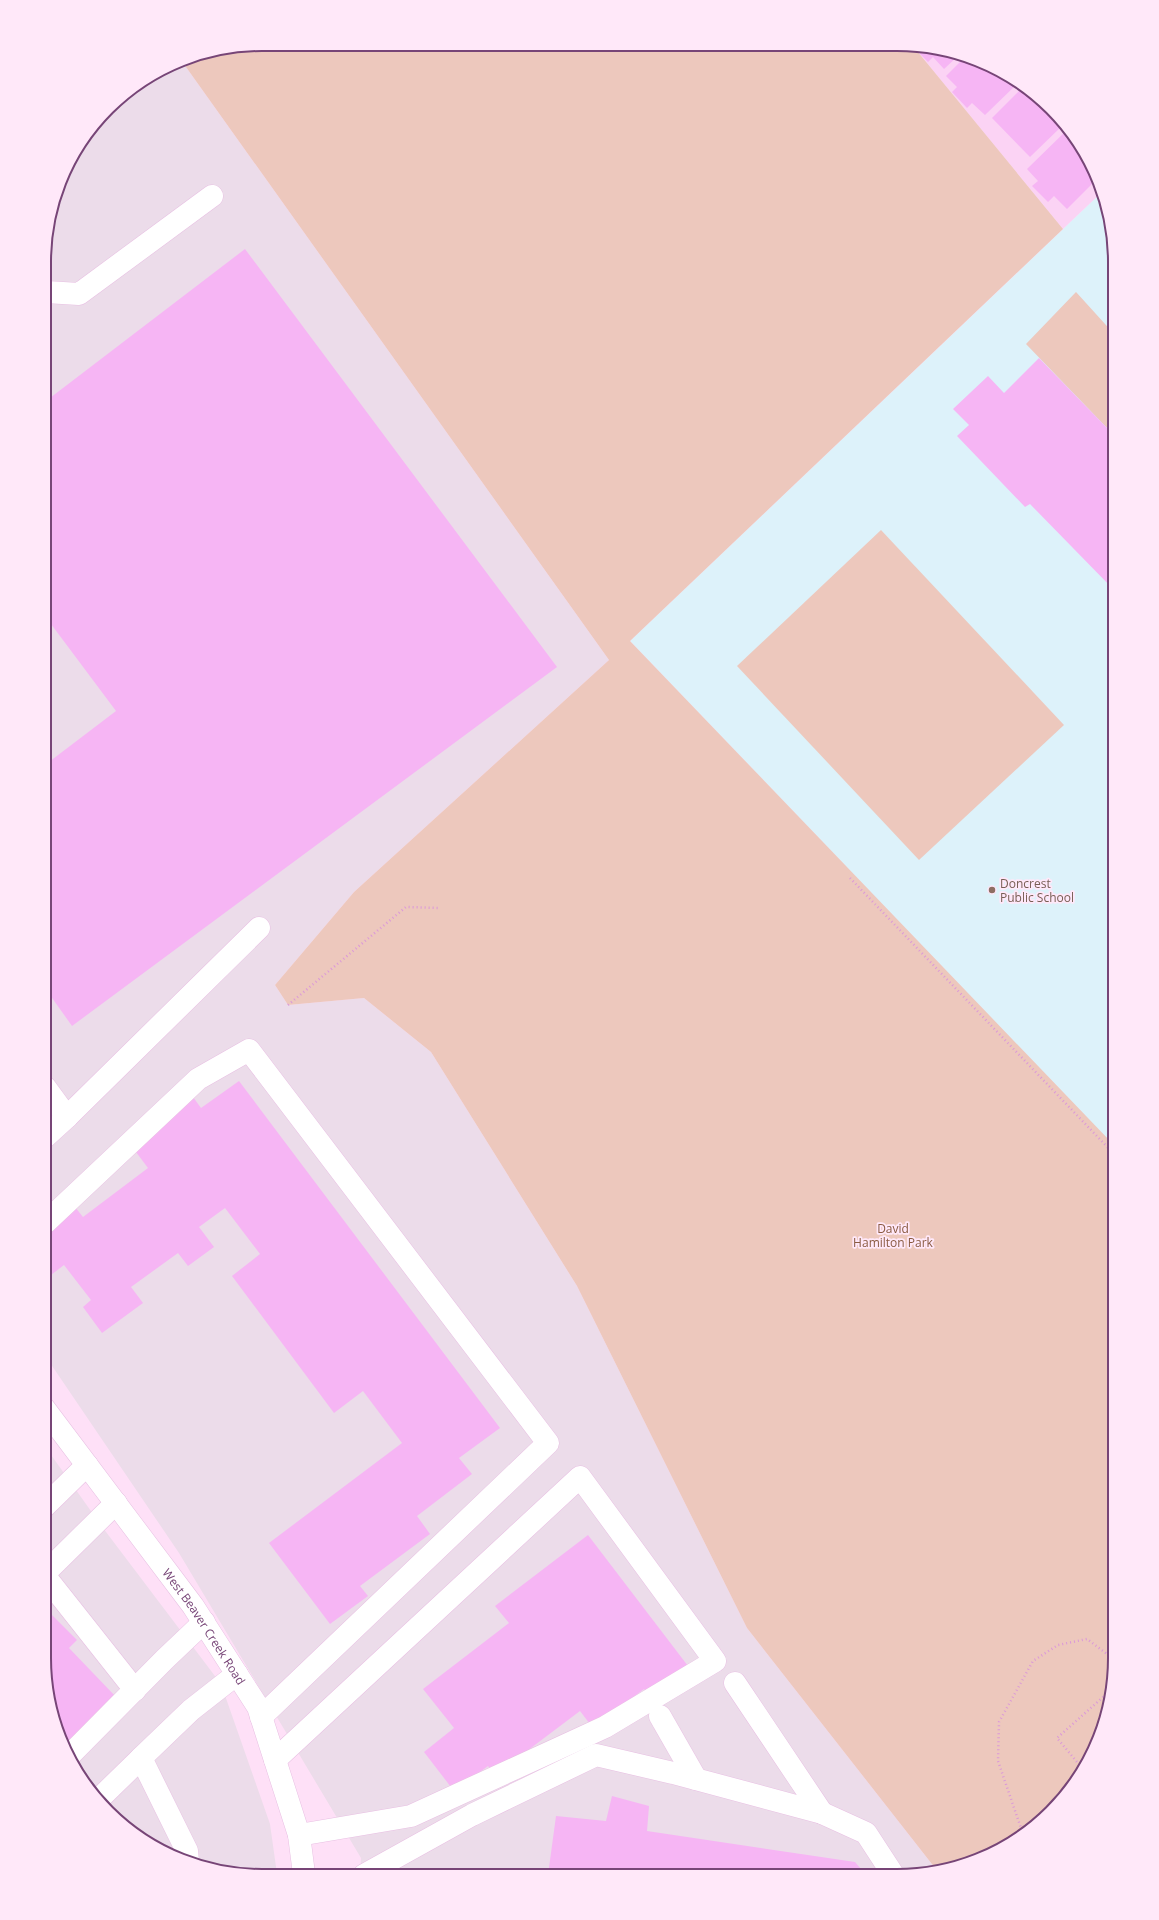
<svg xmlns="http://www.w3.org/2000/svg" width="1159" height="1920" font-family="'Open Sans',sans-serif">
  <rect width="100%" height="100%" fill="#fee0f7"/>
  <polygon fill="#fbd3f4" points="913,46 925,46 980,61 1030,89 1070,130 1098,179 1101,193 1063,229"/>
  <g fill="#ecdcea">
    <polygon points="181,60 609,660 354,892 275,985 288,1005 364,998 431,1052 577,1286 747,1628 935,1868 897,1876 360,1875 361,1858 179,1553 44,1354 46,234 67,166 118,98"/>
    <polygon points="44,1445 103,1528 221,1684 270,1824 277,1874 234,1874 179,1859 130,1831 89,1791 61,1741 44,1658"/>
  </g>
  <polygon fill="#ddf2fa" points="1101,193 1115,262 1115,1139 1111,1143 630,641"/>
  <g fill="#edc8bd">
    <polygon points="262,44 913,46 1063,229 630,641 1111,1142 1115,1139 1115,1672 1103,1728 1070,1790 1030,1831 980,1859 935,1868 747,1628 577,1286 431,1052 364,998 288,1005 275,985 354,892 609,660 181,60"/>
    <polygon points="1076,292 1115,335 1115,430 1111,426 1108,429 1026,344"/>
    <polygon points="881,530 1064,725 919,860 737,666"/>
  </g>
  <g fill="#f6b5f4">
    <polygon points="912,46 925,46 959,55 944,69 933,57 928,62"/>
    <polygon points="965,57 980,61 1018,83 985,115 972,103 967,108 952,92 957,87 946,76"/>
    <polygon points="1024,86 1030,89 1064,124 1030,157 992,118"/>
    <polygon points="1069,128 1098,178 1067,209 1054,196 1048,202 1032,186 1038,181 1027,169"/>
    <polygon points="245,249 557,667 72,1026 45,988 45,765 116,711 45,616 46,401"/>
    <polygon points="1039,358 1108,429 1111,426 1115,430 1115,591 1030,504 1025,507 957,436 969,425 953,409 988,376 1004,393"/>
    <polygon points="239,1081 500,1428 459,1458 472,1474 417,1516 430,1534 360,1586 368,1596 330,1624 269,1543 402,1443 363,1391 334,1413 232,1276 260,1254 225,1208 199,1227 214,1247 188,1266 178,1253 131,1287 143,1303 102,1333 83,1307 91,1300 64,1265 51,1275 45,1266 45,1230 75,1207 83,1217 148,1168 130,1144 193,1097 201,1108"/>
    <polygon points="588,1535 688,1666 649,1696 644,1689 593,1728 580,1711 495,1775 488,1766 454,1791 424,1752 454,1728 423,1689 509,1623 495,1606"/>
    <polygon points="46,1609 77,1640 69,1648 116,1697 64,1747 61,1741 44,1658 44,1611"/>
    <polygon points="612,1796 649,1806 647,1831 855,1862 867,1876 548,1875 556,1816 606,1821"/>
  </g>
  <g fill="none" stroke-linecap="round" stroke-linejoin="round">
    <g stroke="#e8c0e3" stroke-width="23">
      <g id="minor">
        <polyline points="46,292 79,294 212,196"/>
        <polyline points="45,1087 67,1117"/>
        <polyline points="45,1137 67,1117 259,928"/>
        <polyline points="45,1223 198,1079 249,1050 548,1443 261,1717"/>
        <path id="s1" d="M44 1408 193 1606 258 1707 299 1835 304 1874"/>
        <polyline points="44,1507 87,1465"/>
        <polyline points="44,1574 116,1503"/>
        <polyline points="44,1575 135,1690"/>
        <polyline points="735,1683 822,1813"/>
        <polyline points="660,1716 696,1779"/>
        <polyline points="69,1756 165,1659 204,1622"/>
        <polyline points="275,1760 580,1477 715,1661 605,1727 411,1816 299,1835"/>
        <polyline points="98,1800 141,1758"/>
        <polyline points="188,1862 187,1851 141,1758 191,1710 237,1674"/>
        <polyline points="364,1875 472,1815 596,1755 673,1773 822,1813 866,1833 894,1876"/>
      </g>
    </g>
    <g stroke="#db98d9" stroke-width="2.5" stroke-dasharray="1 3" stroke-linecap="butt">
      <polyline points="850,878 1115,1155"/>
      <polyline points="288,1005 406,907 439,908"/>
      <polyline points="1082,1768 1057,1738 1111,1690"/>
      <polyline points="1023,1834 998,1761 999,1722 1033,1661 1058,1645 1087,1639 1115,1660"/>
    </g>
    <use href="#minor" stroke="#fff" stroke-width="22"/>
  </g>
  <circle fill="#8d6e63" stroke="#ffe8f9" stroke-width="1.5" cx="992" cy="890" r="4"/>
  <g text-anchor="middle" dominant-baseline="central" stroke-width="3.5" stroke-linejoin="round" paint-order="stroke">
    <g font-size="12" fill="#785e54" stroke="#ffe8f9" text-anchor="start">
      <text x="1000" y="883">Doncrest<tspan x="1000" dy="14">Public School</tspan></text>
    </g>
    <g font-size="12" fill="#8a5a41" stroke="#ffe8f9">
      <text x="893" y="1228">David<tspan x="893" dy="14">Hamilton Park</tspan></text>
    </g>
    <g font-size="12" fill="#774577" stroke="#ffe8f9">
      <text stroke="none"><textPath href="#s1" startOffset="271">West Beaver Creek Road</textPath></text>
    </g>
  </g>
  <path d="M0 0H1159V1920H0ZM262 51H897A211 211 0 0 1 1108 262V1658A211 211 0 0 1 897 1869H262A211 211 0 0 1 51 1658V262A211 211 0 0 1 262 51Z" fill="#ffe8f9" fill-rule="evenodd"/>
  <path fill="none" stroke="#774577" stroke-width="2" d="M262 51H897A211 211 0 0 1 1108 262V1658A211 211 0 0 1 897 1869H262A211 211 0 0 1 51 1658V262A211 211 0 0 1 262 51Z"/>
</svg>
